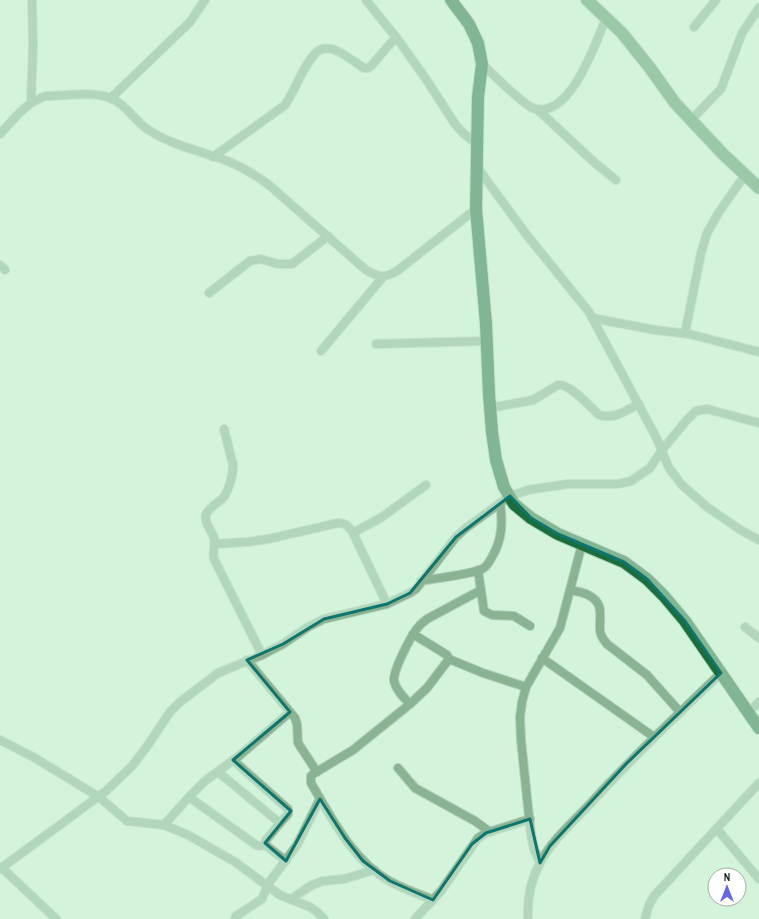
<svg xmlns="http://www.w3.org/2000/svg" width="759" height="919" font-family="'Archivo Narrow',sans-serif">
  <rect width="100%" height="100%" fill="#d4f3db"/>
  <g fill="none" stroke-linecap="round" stroke-linejoin="round">
    <g stroke="#b3cfba" stroke-width="10">
      <g id="street">
        <polyline points="366,0 399,41 426,79 455,124 463,133 477,144"/>
        <polyline points="694,27 716,0"/>
        <path d="M482 64C492 73 522 104 533 108 570 121 596 42 606 18"/>
        <polyline points="111,98 190,22 205,0"/>
        <polyline points="31,102 33,45 32,0"/>
        <polyline points="537,109 595,163 616,180"/>
        <polyline points="691,120 721,89 742,33 759,8"/>
        <path d="M0 134C14 119 26 102 46 96 65 96 92 91 110 98 125 103 134 120 147 129 172 146 202 151 230 162 244 168 257 176 269 185L366 270C379 277 383 279 397 271L476 209"/>
        <path d="M213 157 285 105C296 89 303 65 317 52 321 48 327 48 332 49 343 52 354 62 364 68H368L371 66 396 37"/>
        <polyline points="477,167 526,234 589,312 657,439 669,468 682,485 707,507 739,529 759,540"/>
        <polyline points="0,265 5,270"/>
        <polyline points="209,293 250,261 261,259 278,264 292,264 328,236"/>
        <polyline points="592,318 655,330 689,334 759,352"/>
        <polyline points="685,333 701,253 707,233 719,212 745,175"/>
        <polyline points="376,344 486,341"/>
        <polyline points="321,351 383,277"/>
        <path d="M490 408 533 400 558 385C570 383 590 407 599 415 614 420 626 410 639 404"/>
        <path d="M224 429 233 465C233 475 229 493 221 500 216 504 208 508 206 515 204 523 212 531 214 538 216 546 212 551 214 559L262 655"/>
        <polyline points="353,533 382,517 426,485"/>
        <path d="M215 544 248 542 268 539 338 523C346 523 348 526 353 533L387 604"/>
        <polyline points="478,570 484,611 492,615 514,616 530,626"/>
        <path d="M421 581C436 578 469 575 482 569 487 567 489 562 492 557 502 540 503 523 500 503"/>
        <path d="M570 590C576 591 583 592 588 595 605 603 599 616 600 630 600 636 604 640 607 644L647 675 680 712"/>
        <polyline points="745,627 759,638"/>
        <polyline points="542,658 654,737"/>
        <polyline points="449,659 483,673 526,687"/>
        <polyline points="247,660 295,718 297,724 298,743 317,772"/>
        <polyline points="410,704 427,688 449,659 447,655 413,634"/>
        <polyline points="748,713 759,702"/>
        <polyline points="0,740 35,758 99,797 127,821 164,825 188,835 235,862 280,895 310,907 317,912 324,919"/>
        <polyline points="233,760 288,809 288,814 280,823"/>
        <polyline points="398,768 415,788 475,821 490,832"/>
        <polyline points="218,772 280,823 266,840 265,843 268,847 286,861"/>
        <polyline points="189,797 205,781 239,756 290,712"/>
        <polyline points="164,825 189,797 256,845 260,846 266,845"/>
        <polyline points="717,829 759,879"/>
        <polyline points="540,863 534,849 531,836 521,740 520,717 522,702 526,687 560,628 582,544"/>
        <polyline points="1,867 56,919"/>
        <polyline points="0,869 106,791 132,766 148,745 170,712 180,702 218,673 262,655 283,644 308,627 324,619 387,604 410,593 416,589 456,537 466,528 510,496 528,490 541,488 568,484 618,484 631,481 650,468 662,450 686,421 696,411 707,409 759,423"/>
        <polyline points="291,899 312,885 323,881 344,879 374,870"/>
        <path d="M433 900C419 894 404 889 391 882 353 861 332 819 311 783V776L313 774 353 750 410 704C404 698 396 690 394 681 393 670 412 633 420 625 422 623 425 621 427 619L481 590"/>
        <polyline points="235,919 236,916 262,899 268,884 297,845 320,799"/>
        <polyline points="415,919 441,891 478,838 486,833 530,819"/>
        <path d="M528 919C527 899 530 881 540 863 551 841 572 823 589 805 631 759 676 716 721 673"/>
        <polyline points="645,919 649,905 654,896 759,783"/>
      </g>
    </g>
    <g stroke="#b3cfba" stroke-width="14">
      <polyline id="secondary" points="587,0 622,33 650,68 675,103 723,154 759,188"/>
    </g>
    <g stroke="#b3cfba" stroke-width="14">
      <polyline id="highway" points="451,0 469,24 478,43 482,64 478,97 476,209 486,324 489,394 492,432 496,460 504,487 514,504 531,518 558,534 624,562 647,579 664,596 685,621 759,728"/>
    </g>
    <use href="#street" stroke="#8ab394" stroke-width="8"/>
    <use href="#secondary" stroke="#58976b" stroke-width="12"/>
    <use href="#highway" stroke="#1b6d3c" stroke-width="12"/>
  </g>
  <path d="M0 0H759V919H0ZM510 496 531 518 558 534 624 562 647 579 685 621 721 673 627 763 550 846 540 863 530 819 486 833 472 844 433 900 390 881 363 861 345 838 320 799 286 861 265 843 291 811 233 760 290 712 247 660 283 644 324 619 387 604 410 593 456 537Z" fill="#d4f3db" fill-opacity=".55" fill-rule="evenodd"/>
  <path fill="none" stroke="#0f766e" stroke-width="3" stroke-linejoin="round" d="M510 496 531 518 558 534 624 562 647 579 685 621 721 673 627 763 550 846 540 863 530 819 486 833 472 844 433 900 390 881 363 861 345 838 320 799 286 861 265 843 291 811 233 760 290 712 247 660 283 644 324 619 387 604 410 593 456 537Z"/>
  <g transform="translate(727 887)"><circle r="19" fill="#ffffff" stroke="#a5aaa7"/>
  <path d="M0-3L7 15L0 10L-7 15Z" fill="#6468e1"/>
  <text y="-6" font-size="11" font-weight="bold" text-anchor="middle" fill="#1f2b22">N</text>
  </g>
</svg>
